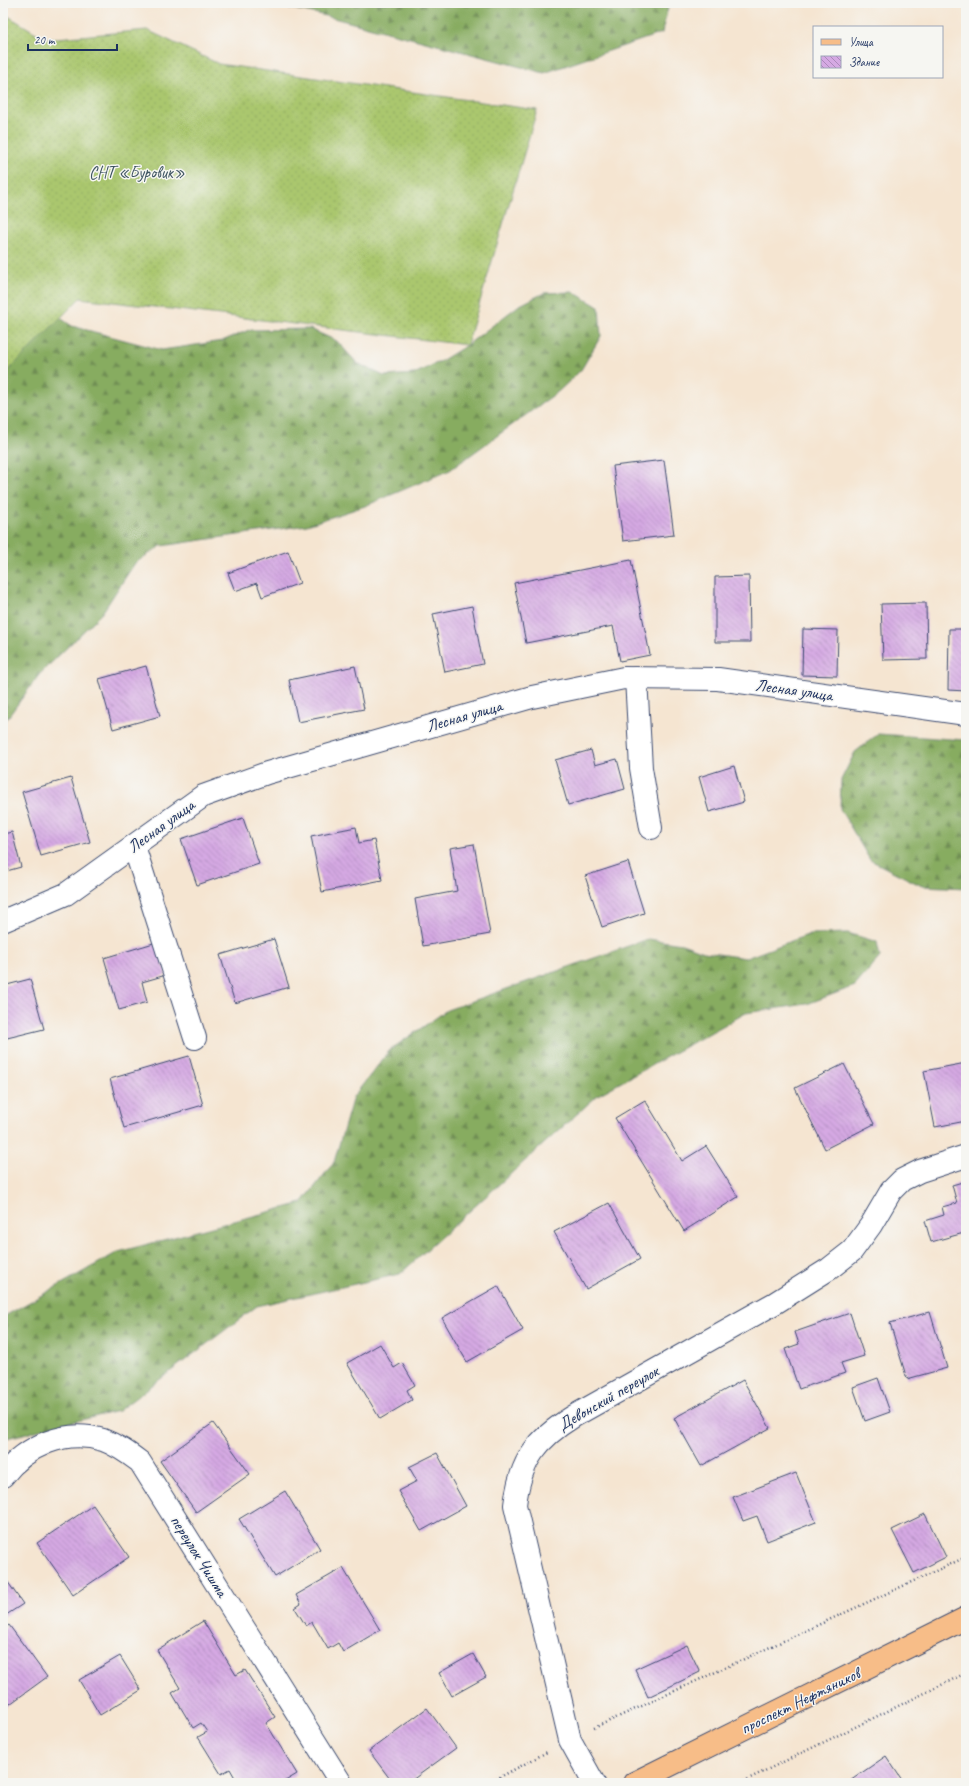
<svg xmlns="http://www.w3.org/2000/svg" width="969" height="1786" font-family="Caveat,sans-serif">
  <defs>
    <pattern id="forest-firs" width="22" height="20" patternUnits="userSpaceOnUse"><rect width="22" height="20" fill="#87ac61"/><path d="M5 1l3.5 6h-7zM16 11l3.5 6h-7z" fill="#6e8c53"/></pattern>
    <pattern id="garden-dots" width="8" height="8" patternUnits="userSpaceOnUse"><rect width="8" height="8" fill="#aac76e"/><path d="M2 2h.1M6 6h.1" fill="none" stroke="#92ab62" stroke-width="1.8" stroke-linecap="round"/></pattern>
    <pattern id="building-back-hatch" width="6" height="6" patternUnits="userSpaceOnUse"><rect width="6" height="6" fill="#d5a9e3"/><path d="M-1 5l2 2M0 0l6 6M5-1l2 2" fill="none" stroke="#ac8abb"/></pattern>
  </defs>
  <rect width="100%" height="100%" fill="#f6f6f2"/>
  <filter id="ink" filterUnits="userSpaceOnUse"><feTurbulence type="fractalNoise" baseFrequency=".025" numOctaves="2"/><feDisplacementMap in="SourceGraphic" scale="8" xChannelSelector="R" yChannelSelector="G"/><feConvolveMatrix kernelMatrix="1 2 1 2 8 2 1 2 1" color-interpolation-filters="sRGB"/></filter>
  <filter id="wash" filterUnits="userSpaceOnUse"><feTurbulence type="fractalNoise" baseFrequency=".012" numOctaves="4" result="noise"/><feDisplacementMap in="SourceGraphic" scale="16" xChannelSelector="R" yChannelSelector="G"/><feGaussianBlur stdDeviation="0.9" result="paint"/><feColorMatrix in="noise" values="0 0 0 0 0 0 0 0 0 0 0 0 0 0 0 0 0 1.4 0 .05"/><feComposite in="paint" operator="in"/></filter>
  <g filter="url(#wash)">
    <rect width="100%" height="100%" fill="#f5e5d1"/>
    <g fill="url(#forest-firs)" stroke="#516e60">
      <polygon points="264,3 669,3 662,33 544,73 318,14"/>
      <polygon points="3,104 46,308 72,326 162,350 222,341 249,330 310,329 337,341 357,363 384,376 414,374 441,361 467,345 518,306 544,293 573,292 599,307 601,336 581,370 559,391 450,470 365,506 307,525 161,546 135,563 102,613 39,675 3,724"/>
      <polygon points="878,734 966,740 966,888 922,886 870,860 840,809 841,780 855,752"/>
      <polygon points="848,933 877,942 880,957 855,986 807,1004 746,1013 598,1095 400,1274 257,1306 118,1411 3,1439 3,1317 118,1252 302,1203 334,1162 353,1097 390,1050 447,1010 648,939 682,944 704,952 746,958 810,934"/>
    </g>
    <polygon fill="url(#garden-dots)" stroke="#627b66" points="3,13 46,39 147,30 219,64 537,110 467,345 80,298 3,376"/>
    <g id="blocks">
      <g fill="url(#building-back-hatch)">
        <polygon points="664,460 674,535 623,541 613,466"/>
        <polygon points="288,551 300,583 262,597 257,583 235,591 228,573"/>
        <polygon points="631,560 650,655 620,661 613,626 526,643 514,583"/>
        <polygon points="749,576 750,642 715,642 715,577"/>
        <polygon points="926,603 927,659 883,660 881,604"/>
        <polygon points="472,606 483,664 445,672 433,614"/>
        <polygon points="803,629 838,630 837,676 802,675"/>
        <polygon points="949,629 966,629 966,691 948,690"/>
        <polygon points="146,666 160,716 113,729 99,679"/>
        <polygon points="355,666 364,709 298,722 289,680"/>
        <polygon points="591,750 595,765 617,759 625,789 568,805 555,760"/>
        <polygon points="734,766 744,802 709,812 699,777"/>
        <polygon points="71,778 90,842 41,856 22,792"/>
        <polygon points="243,818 259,864 197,885 181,839"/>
        <polygon points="356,827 359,843 374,840 382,880 322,892 311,836"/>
        <polygon points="12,832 21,867 3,872 3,834"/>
        <polygon points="474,844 490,934 423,946 415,899 457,891 450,848"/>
        <polygon points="628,862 644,913 602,927 585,876"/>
        <polygon points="274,939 289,987 235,1003 220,955"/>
        <polygon points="157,942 166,975 142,982 147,1002 119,1010 104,958"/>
        <polygon points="30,979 44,1029 3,1039 3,986"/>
        <polygon points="189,1056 203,1105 124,1128 110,1079"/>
        <polygon points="966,1063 966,1121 935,1127 924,1071"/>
        <polygon points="844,1064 874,1124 825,1149 795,1088"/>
        <polygon points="645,1100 682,1161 706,1146 738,1197 684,1231 615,1118"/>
        <polygon points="966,1181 966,1239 964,1233 931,1242 925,1221 944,1215 942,1207 957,1203 952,1185"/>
        <polygon points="609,1203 640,1259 586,1289 554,1232"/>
        <polygon points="498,1286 523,1330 467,1362 442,1318"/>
        <polygon points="930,1312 947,1368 907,1379 890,1323"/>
        <polygon points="850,1313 864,1356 841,1363 845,1373 799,1389 785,1349 799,1344 795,1332"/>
        <polygon points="380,1344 394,1368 402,1363 415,1385 407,1390 412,1400 380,1419 347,1363"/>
        <polygon points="878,1378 890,1412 865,1421 853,1387"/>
        <polygon points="743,1380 770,1428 701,1466 674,1418"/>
        <polygon points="213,1423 250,1474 196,1512 160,1461"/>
        <polygon points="437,1453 466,1506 421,1531 398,1491 417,1481 409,1467"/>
        <polygon points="796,1473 816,1522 767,1541 757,1516 743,1521 733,1497"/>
        <polygon points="285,1491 320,1549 275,1577 239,1519"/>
        <polygon points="93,1505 129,1557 73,1595 37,1543"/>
        <polygon points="925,1514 946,1557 914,1573 892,1530"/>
        <polygon points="343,1568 380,1630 343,1652 338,1643 328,1649 312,1622 306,1626 295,1608 301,1604 296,1595"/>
        <polygon points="3,1575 23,1604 3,1617"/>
        <polygon points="203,1621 236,1675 245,1670 275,1717 266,1723 297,1774 282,1783 238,1783 230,1769 221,1774 198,1737 207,1732 201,1723 193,1728 172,1693 180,1688 157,1650"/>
        <polygon points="9,1625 47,1677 3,1709 3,1629"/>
        <polygon points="687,1645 700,1672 648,1697 635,1669"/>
        <polygon points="473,1654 486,1677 452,1696 439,1673"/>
        <polygon points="120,1656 141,1690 100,1715 79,1680"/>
        <polygon points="427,1708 456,1748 408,1783 393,1783 369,1751"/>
        <polygon points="886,1756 904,1783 847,1783"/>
      </g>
    </g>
  </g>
  <g filter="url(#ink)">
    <use href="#blocks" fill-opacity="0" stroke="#3c4a6f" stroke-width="1"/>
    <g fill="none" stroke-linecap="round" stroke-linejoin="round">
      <g stroke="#3c4a6f" stroke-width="24">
        <g id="minor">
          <polyline points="636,678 641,768 651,828"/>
          <polyline points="134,846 195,1038"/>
          <polyline points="3,921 66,894 203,796 267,773 532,697 624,678 718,679 966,714"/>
          <path d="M3 1476C26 1446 65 1428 103 1440 117 1445 128 1453 140 1462L341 1783"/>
          <path d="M594 1783 570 1740 515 1505C520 1460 537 1439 574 1416L775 1303 829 1269 852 1251 871 1225 891 1191 902 1180 920 1171 966 1156"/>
        </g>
      </g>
      <g stroke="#3c4a6f" stroke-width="24">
        <polyline id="major" points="634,1783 966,1618"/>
      </g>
      <g stroke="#3c4a6f" stroke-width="2.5" stroke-dasharray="1 3" stroke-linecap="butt">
        <polyline points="594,1728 966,1557"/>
        <polyline points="489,1783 547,1752"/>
        <polyline points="740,1783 966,1673"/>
      </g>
      <use href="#minor" stroke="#fff" stroke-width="22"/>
      <use href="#major" stroke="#f7bd88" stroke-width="22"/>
    </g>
  </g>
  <g text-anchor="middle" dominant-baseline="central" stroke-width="3" stroke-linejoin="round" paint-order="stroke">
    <g font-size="17" fill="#3f5562" stroke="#f6f6f2">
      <text x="137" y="172">СНТ «Буровик»</text>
    </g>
    <g font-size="17" fill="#1b2f5e" stroke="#f6f6f2">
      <text transform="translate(794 690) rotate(8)">Лесная улица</text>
      <text transform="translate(464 716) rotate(-16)">Лесная улица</text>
      <text transform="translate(161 826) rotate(-36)">Лесная улица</text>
      <text transform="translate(608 1398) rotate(-30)">Девонский переулок</text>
      <text transform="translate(199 1556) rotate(58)">переулок Чишма</text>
      <text transform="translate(800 1701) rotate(-26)">проспект Нефтяников</text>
    </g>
  </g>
  <rect width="969" height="1786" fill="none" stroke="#f6f6f2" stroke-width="16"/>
  <rect x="813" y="26" width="130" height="52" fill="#f6f6f2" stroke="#9ea6b7"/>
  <rect x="821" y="39" width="20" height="6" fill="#f7bd88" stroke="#9ea6b7"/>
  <text x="849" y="46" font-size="12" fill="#1b2f5e">Улица</text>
  <rect x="821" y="56" width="20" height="12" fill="url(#building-back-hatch)" stroke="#9ea6b7"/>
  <text x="849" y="66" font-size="12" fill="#1b2f5e">Здание</text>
  <path d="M28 44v6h89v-6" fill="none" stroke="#1b2f5e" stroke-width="2"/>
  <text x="34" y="44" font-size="12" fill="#1b2f5e" stroke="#f6f6f2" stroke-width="3" paint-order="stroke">20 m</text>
</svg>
